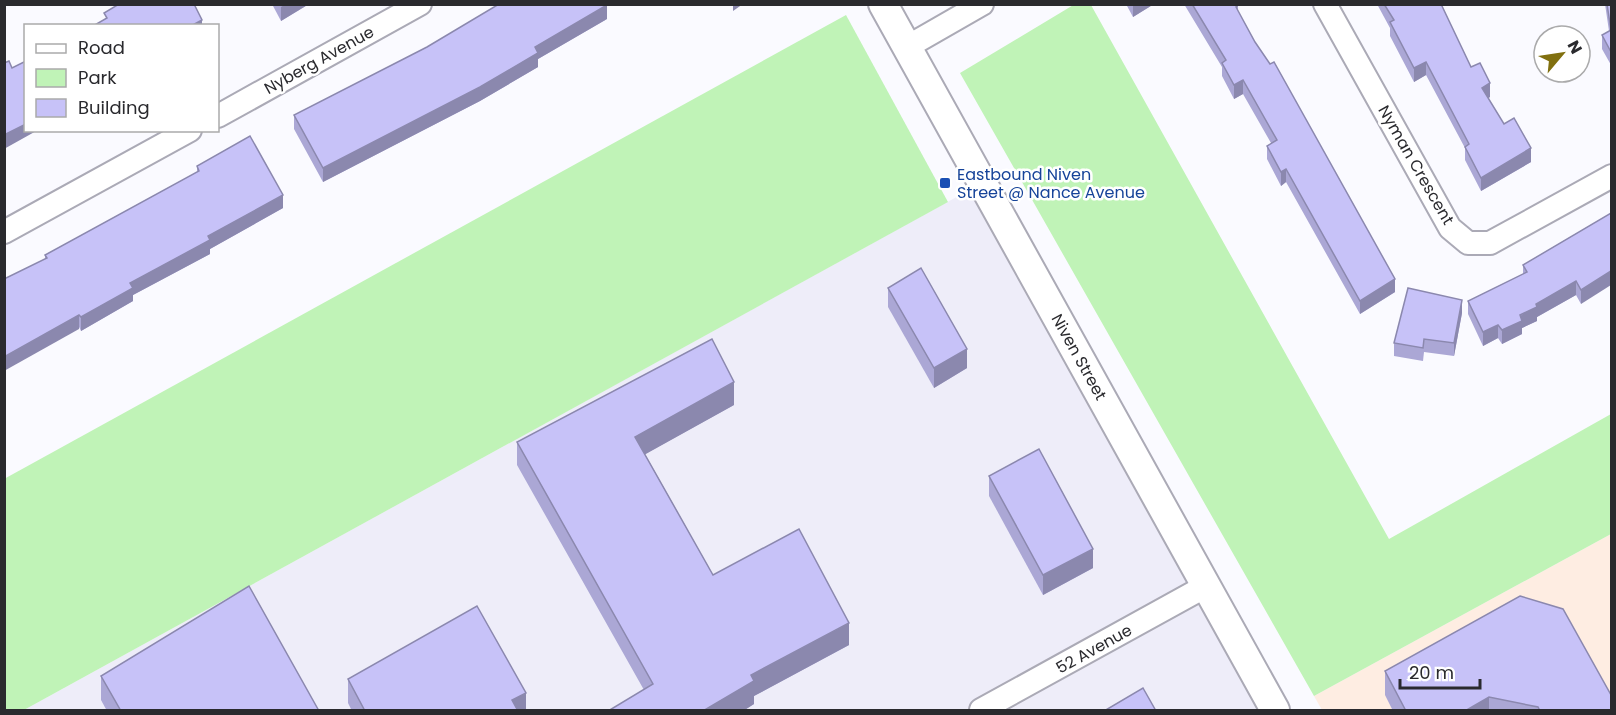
<svg xmlns="http://www.w3.org/2000/svg" width="1616" height="715" font-family="Poppins,sans-serif">
  <rect width="100%" height="100%" fill="#fafaff"/>
  <polygon fill="#feede2" points="1611,534 1611,710 1322,710 1314,696"/>
  <polygon fill="#eeedf9" points="982,183 1275,710 24,710"/>
  <g fill="#c0f3b7">
    <polygon points="1075,4 1091,5 1389,539 1611,414 1611,534 1314,696 960,73"/>
    <polygon points="846,15 948,202 24,710 5,710 4,479"/>
  </g>
  <g fill="none" stroke-linecap="round" stroke-linejoin="round">
    <g stroke="#abaab6" stroke-width="26">
      <g id="minor">
        <polyline points="1325,4 1450,228 1468,243 1490,243 1612,176"/>
        <polyline points="907,47 982,4"/>
        <polyline points="218,116 420,4"/>
        <polyline points="4,232 190,130"/>
        <polyline points="981,710 1206,586"/>
      </g>
    </g>
    <g stroke="#abaab6" stroke-width="32">
      <polyline id="tertiary" points="883,4 1275,710"/>
    </g>
    <use href="#minor" stroke="#fff" stroke-width="22"/>
    <use href="#tertiary" stroke="#fff" stroke-width="28"/>
  </g>
  <g fill="#aba7d5">
    <polygon points="272,4 309,4 281,21"/>
    <polygon points="1126,4 1154,4 1133,17"/>
    <polygon points="1184,4 1238,4 1238,12 1395,292 1360,314 1286,182 1281,186 1267,159 1267,146 1271,143 1243,94 1234,99 1222,76 1222,67"/>
    <polygon points="1377,4 1441,4 1471,67 1490,97 1488,98 1504,124 1531,162 1481,191 1465,160 1465,148 1426,75 1414,82 1390,36 1390,28"/>
    <polygon points="1605,4 1611,4 1611,65 1602,49 1602,35 1609,31"/>
    <polygon points="607,19 538,59 538,67 480,101 323,182 294,129 294,115"/>
    <polygon points="197,166 283,208 210,249 210,254 133,295 133,301 81,331 45,258 45,255 197,172"/>
    <polygon points="1611,213 1581,304 1576,295 1537,317 1537,321 1522,328 1522,334 1502,344 1498,338 1483,346 1468,314 1468,301 1523,274 1523,265"/>
    <polygon points="888,288 967,368 934,388 888,307"/>
    <polygon points="1462,313 1454,356 1424,352 1423,361 1394,356 1394,343"/>
    <polygon points="734,405 645,454 713,575 849,645 754,696 754,704 743,711 608,711 644,690 517,465 517,442"/>
    <polygon points="989,476 1093,568 1043,595 989,496"/>
    <polygon points="1385,671 1611,711 1393,711 1385,695"/>
    <polygon points="101,676 319,711 107,711 101,700"/>
    <polygon points="348,679 526,711 352,711 348,703"/>
  </g>
  <g fill="#8b88ae">
    <polygon points="286,4 309,4 281,21 281,7"/>
    <polygon points="733,4 743,4 733,11"/>
    <polygon points="1133,4 1154,4 1133,17"/>
    <polygon points="607,5 607,19 538,59 538,67 480,101 323,182 323,168"/>
    <polygon points="202,20 202,26 191,26"/>
    <polygon points="1426,62 1426,75 1414,82 1414,68"/>
    <polygon points="1243,80 1243,94 1234,99 1234,85"/>
    <polygon points="1490,83 1490,97 1482,102 1482,88"/>
    <polygon points="26,124 26,130 38,130 4,149 4,135"/>
    <polygon points="1531,148 1531,162 1481,191 1481,178"/>
    <polygon points="1286,169 1286,182 1281,186 1281,172"/>
    <polygon points="283,195 283,208 210,249 210,254 133,295 133,301 81,331 81,317 130,283 208,236"/>
    <polygon points="1611,271 1611,285 1581,304 1581,290"/>
    <polygon points="1395,279 1395,292 1360,314 1360,301"/>
    <polygon points="1576,281 1576,295 1537,317 1537,321 1522,328 1522,334 1502,344 1502,330 1536,304"/>
    <polygon points="1462,300 1462,313 1454,356 1454,343"/>
    <polygon points="79,315 79,329 4,371 4,357"/>
    <polygon points="1498,325 1498,338 1483,346 1483,332"/>
    <polygon points="967,349 967,368 934,388 934,368"/>
    <polygon points="734,382 734,405 635,460 635,437"/>
    <polygon points="1093,549 1093,568 1043,595 1043,575"/>
    <polygon points="849,623 849,645 754,696 754,704 743,711 703,711 751,675"/>
    <polygon points="526,693 526,711 512,711 512,700"/>
    <polygon points="1489,697 1489,711 1465,711"/>
  </g>
  <g fill="#c7c2f8" stroke="#8b88ae" stroke-width="1.5">
    <polygon points="119,4 194,4 202,20 191,26 93,26 107,18 104,13"/>
    <polygon points="499,4 607,4 607,5 535,47 538,53 480,87 323,168 294,115 427,47"/>
    <polygon points="1192,4 1238,4 1238,5 1236,7 1255,42 1270,64 1274,62 1395,279 1360,301 1286,169 1281,172 1267,146 1277,140 1243,80 1234,85 1222,63 1226,60"/>
    <polygon points="1384,4 1441,4 1471,67 1480,63 1490,83 1482,88 1504,124 1514,118 1531,148 1481,178 1465,147 1469,144 1426,62 1414,68 1390,22 1394,20"/>
    <polygon points="1607,4 1611,4 1611,52 1602,35 1611,30"/>
    <polygon points="9,61 12,68 26,61 26,124 4,135 4,63"/>
    <polygon points="250,136 283,195 208,236 210,240 130,283 133,288 81,317 79,315 4,357 4,279 47,258 45,255 199,171 197,166"/>
    <polygon points="1611,213 1611,271 1581,290 1576,281 1536,304 1537,307 1520,315 1522,321 1502,330 1498,325 1483,332 1468,301 1527,272 1523,265"/>
    <polygon points="921,268 967,349 934,368 888,288"/>
    <polygon points="1408,288 1462,300 1454,343 1424,339 1423,348 1394,343"/>
    <polygon points="712,339 734,382 635,437 713,575 799,529 849,623 751,675 754,681 703,711 608,711 653,684 517,442"/>
    <polygon points="1039,449 1093,549 1043,575 989,476"/>
    <polygon points="249,586 319,711 121,711 101,676"/>
    <polygon points="1520,596 1563,609 1611,695 1611,711 1540,711 1538,707 1489,697 1465,711 1406,711 1385,671"/>
    <polygon points="477,606 526,693 512,700 518,711 365,711 348,679"/>
    <polygon points="1143,688 1156,711 1104,711"/>
  </g>
  <rect fill="#1a4fb4" stroke="#fff" stroke-width="2" x="939" y="177" width="12" height="12" rx="3"/>
  <g text-anchor="middle" dominant-baseline="central" stroke-width="5" stroke-linejoin="round" paint-order="stroke">
    <g font-size="16" fill="#2a2a2e" stroke="#fff">
      <text transform="translate(319 60) rotate(-29)">Nyberg Avenue</text>
      <text transform="translate(1416 165) rotate(60)">Nyman Crescent</text>
      <text transform="translate(1079 357) rotate(61)">Niven Street</text>
      <text transform="translate(1094 649) rotate(-29)">52 Avenue</text>
    </g>
    <g font-size="16" fill="#164399" stroke="#fff" text-anchor="start">
      <text x="957" y="174">Eastbound Niven<tspan x="957" dy="18">Street @ Nance Avenue</tspan></text>
    </g>
  </g>
  <rect width="1616" height="715" fill="none" stroke="#2a2a2e" stroke-width="12"/>
  <rect x="24" y="24" width="195" height="108" fill="#ffffff" stroke="#aaaaab" stroke-width="1.5"/>
  <rect x="36" y="44" width="30" height="9" fill="#ffffff" stroke="#aaaaab" stroke-width="1.5"/>
  <text x="78" y="54" font-size="18" fill="#2a2a2e">Road</text>
  <rect x="36" y="69" width="30" height="18" fill="#c0f3b7" stroke="#aaaaab" stroke-width="1.5"/>
  <text x="78" y="84" font-size="18" fill="#2a2a2e">Park</text>
  <rect x="36" y="99" width="30" height="18" fill="#c7c2f8" stroke="#aaaaab" stroke-width="1.5"/>
  <text x="78" y="114" font-size="18" fill="#2a2a2e">Building</text>
  <g transform="translate(1562 54) rotate(61)"><circle r="28" fill="#ffffff" stroke="#aaaaab" stroke-width="1.5"/>
  <path d="M0-4.5L10 22L0 15L-10 22Z" fill="#81700f"/>
  <text y="-9" font-size="16" font-weight="bold" text-anchor="middle" fill="#2a2a2e">N</text>
  </g>
  <path d="M1400 679v9h80v-9" fill="none" stroke="#2a2a2e" stroke-width="3"/>
  <text x="1409" y="679" font-size="18" fill="#2a2a2e" stroke="#ffffff" stroke-width="4.5" paint-order="stroke">20 m</text>
</svg>
